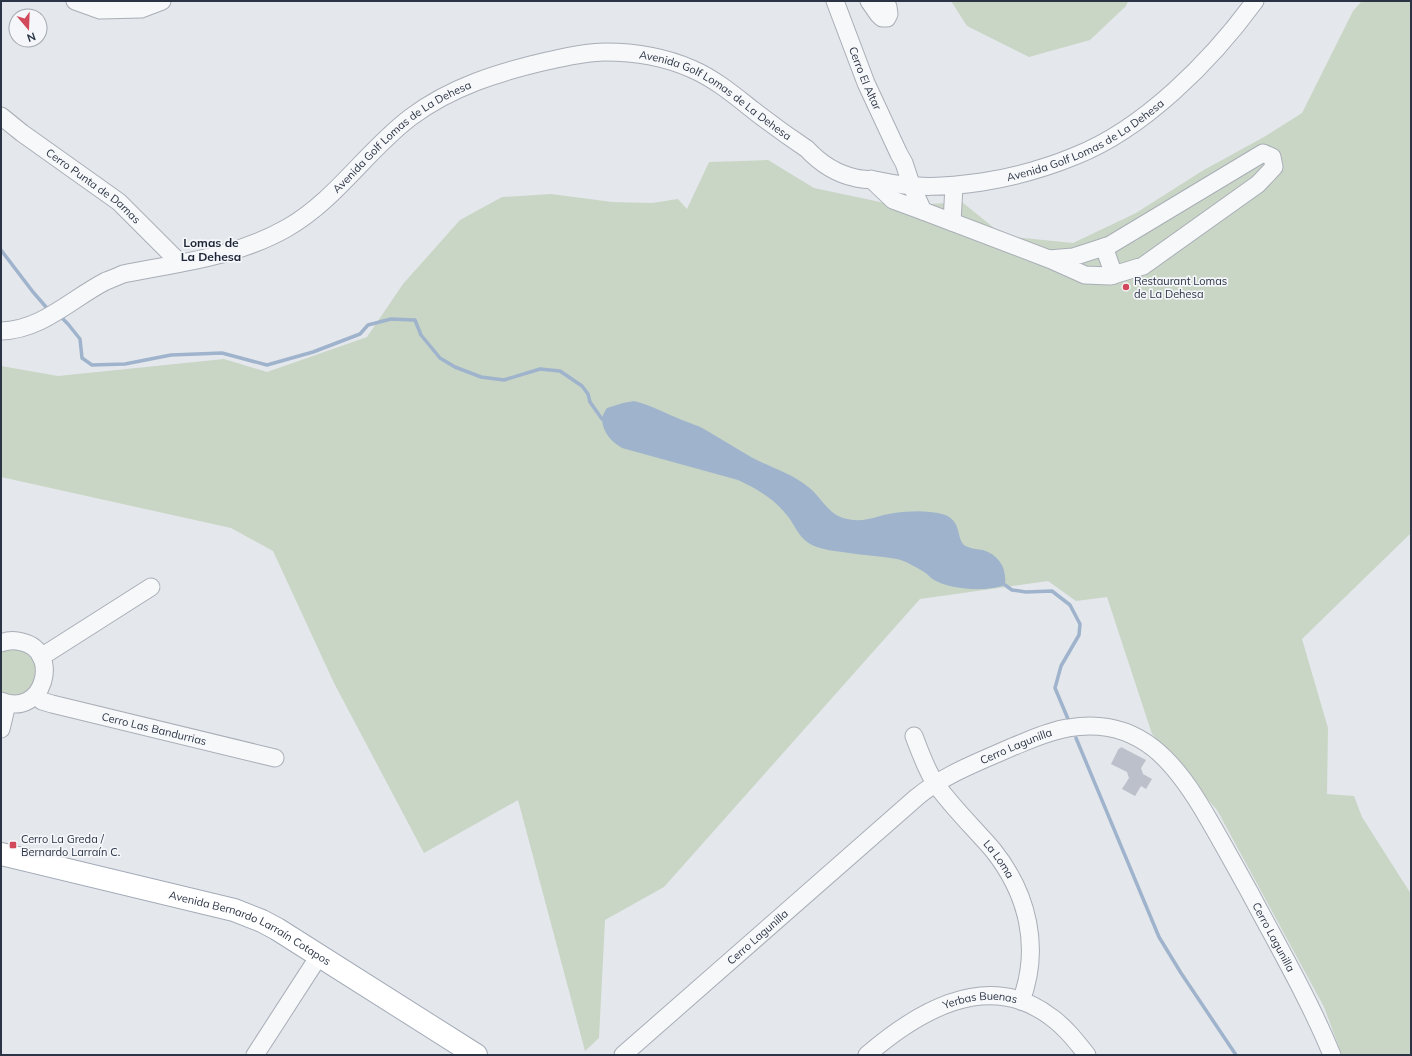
<svg xmlns="http://www.w3.org/2000/svg" width="1412" height="1056" font-family="Mulish,sans-serif">
  <rect width="100%" height="100%" fill="#e4e7ec"/>
  <g fill="#c9d6c5">
    <polygon points="951,1 1128,1 1126,6 1090,40 1029,57 967,26"/>
    <polygon points="1362,1 1411,1 1411,533 1302,639 1328,728 1327,794 1354,796 1362,817 1411,894 1411,1055 1342,1055 1324,1007 1217,810 1152,734 1107,597 1076,601 1048,581 920,599 664,887 605,920 599,1038 585,1051 518,800 424,853 334,683 273,551 231,528 1,477 1,366 58,376 224,359 267,372 367,337 403,284 460,220 502,197 551,194 612,202 652,203 678,199 687,209 709,162 768,160 814,188 899,206 962,202 1004,236 1073,243 1136,213 1202,171 1264,137 1302,113 1353,11"/>
    <polygon points="8,648 24,650 36,661 36,684 18,698 1,695 1,651"/>
  </g>
  <path fill="#9fb4cc" d="M634 401C651 405 665 413 682 420 689 423 697 425 704 429 720 438 735 448 751 457 769 467 791 473 807 486 820 495 827 513 843 518 866 524 873 516 894 513 909 511 927 510 942 514 965 520 954 543 968 547 973 549 978 549 983 550 999 555 1007 568 1005 585 987 592 951 590 934 580 930 578 928 574 924 572 918 568 904 560 897 559 879 556 860 555 842 552 833 551 821 549 812 545 797 537 796 525 785 513 773 498 755 488 738 480L622 448C612 442 603 433 602 420 602 416 605 411 607 408L623 403Z"/>
  <g fill="none" stroke-linecap="round" stroke-linejoin="round">
    <g stroke="#9fb4cc" stroke-width="3.5">
      <polyline points="1,250 33,292 46,307"/>
      <polyline points="63,319 68,324 80,339 82,358 92,365 125,364 171,355 222,353 267,365 313,352 360,334 368,325 391,319 413,320 415,320 421,335 440,358 455,367 481,377 504,380 540,369 560,371 582,386 588,394 590,402 602,419"/>
      <polyline points="1005,585 1012,590 1026,592 1052,591 1070,605 1080,624 1079,635 1061,666 1055,688 1068,719"/>
      <polyline points="1076,738 1159,937 1181,973 1236,1055"/>
    </g>
  </g>
  <polygon fill="#bbc0ca" points="1121,747 1146,760 1141,768 1143,774 1152,779 1146,789 1141,786 1135,796 1122,789 1129,778 1127,772 1111,764 1119,748 1120,749"/>
  <g fill="none" stroke-linecap="round" stroke-linejoin="round">
    <g stroke="#a9aeb7" stroke-width="19">
      <g id="minor">
        <polyline points="75,1 100,10 141,9 162,1"/>
        <path id="s1" d="M835 1 866 83 899 154 904 163 912 187 923 211 1049 259 1073 257 1110 245 1263 153 1272 157 1274 167 1258 184 1143 266 1110 276 1085 275 1047 258"/>
        <polyline points="869,1 878,14 882,18 887,18 889,14 888,7 885,1"/>
        <path id="s2" d="M1 116 22 133 119 202 180 263"/>
        <polyline points="871,179 893,200 923,211"/>
        <polyline points="952,222 954,186"/>
        <polyline points="1104,247 1114,275"/>
        <path id="s3" d="M1 331C42 330 71 299 106 281 111 279 117 277 123 274 179 263 236 257 287 228 336 200 367 150 411 117 451 87 499 72 547 61 566 57 585 52 605 52 634 52 665 57 692 69 715 79 734 95 753 110 771 124 789 137 807 149 820 163 837 174 856 178 864 180 872 179 880 181 916 189 946 187 982 182 1013 177 1046 168 1075 156 1144 129 1212 60 1255 1"/>
        <path d="M1 643C8 640 15 640 22 642 62 651 44 719 1 701"/>
        <polyline points="41,657 151,587"/>
        <path id="s4" d="M36 695 42 701 52 704 275 758"/>
        <polyline points="1,729 7,704"/>
        <path id="s5" d="M914 736C920 752 926 769 935 783 952 807 974 828 993 850 1028 894 1041 948 1021 1001"/>
        <polyline points="255,1055 319,956"/>
        <path id="s6" d="M623 1055 917 797C945 774 979 762 1012 747 1030 740 1048 731 1068 728 1140 715 1177 764 1209 820 1223 844 1236 868 1250 893 1278 946 1309 999 1332 1055"/>
        <path id="s7" d="M867 1055C918 1011 988 969 1051 1017 1065 1027 1076 1041 1087 1055"/>
      </g>
    </g>
    <g stroke="#a3abb8" stroke-width="24">
      <g id="major">
        <path id="s8" d="M1 854 234 910 262 921 277 929 476 1055"/>
      </g>
    </g>
    <use href="#minor" stroke="#f7f8fa" stroke-width="17"/>
    <use href="#major" stroke="#fff" stroke-width="22"/>
  </g>
  <g fill="#d1495b" stroke="#f4f6f9" stroke-width="1.5">
    <circle cx="1126" cy="287" r="4"/>
    <rect x="9" y="841" width="8" height="8" rx="2"/>
  </g>
  <g text-anchor="middle" dominant-baseline="central" stroke-width="3.5" stroke-linejoin="round" paint-order="stroke">
    <g font-size="11" fill="#2b3445" stroke="#f4f6f9">
      <text stroke="none"><textPath href="#s1" startOffset="83">Cerro El Altar</textPath></text>
      <text stroke="none"><textPath href="#s3" startOffset="803">Avenida Golf Lomas de La Dehesa</textPath></text>
      <text stroke="none"><textPath href="#s3" startOffset="455">Avenida Golf Lomas de La Dehesa</textPath></text>
      <text stroke="none"><textPath href="#s3" startOffset="1208">Avenida Golf Lomas de La Dehesa</textPath></text>
      <text stroke="none"><textPath href="#s2" startOffset="116">Cerro Punta de Damas</textPath></text>
      <text stroke="none"><textPath href="#s4" startOffset="124">Cerro Las Bandurrias</textPath></text>
      <text stroke="none"><textPath href="#s6" startOffset="503">Cerro Lagunilla</textPath></text>
      <text stroke="none"><textPath href="#s5" startOffset="151">La Loma</textPath></text>
      <text stroke="none"><textPath href="#s8" startOffset="261">Avenida Bernardo Larraín Cotapos</textPath></text>
      <text stroke="none"><textPath href="#s6" startOffset="179">Cerro Lagunilla</textPath></text>
      <text stroke="none"><textPath href="#s6" startOffset="874">Cerro Lagunilla</textPath></text>
      <text stroke="none"><textPath href="#s7" startOffset="129">Yerbas Buenas</textPath></text>
    </g>
    <g font-size="11" fill="#2b3445" stroke="#f4f6f9" text-anchor="start">
      <text x="1134" y="281">Restaurant Lomas<tspan x="1134" dy="13">de La Dehesa</tspan></text>
      <text x="21" y="839">Cerro La Greda /<tspan x="21" dy="13">Bernardo Larraín C.</tspan></text>
    </g>
    <g font-size="12" font-weight="bold" fill="#1d2536" stroke="#f4f6f9">
      <text x="211" y="242">Lomas de<tspan x="211" dy="14">La Dehesa</tspan></text>
    </g>
  </g>
  <rect width="1412" height="1056" fill="none" stroke="#2b3445" stroke-width="4"/>
  <g transform="translate(28 28) rotate(161)"><circle r="19" fill="#f4f6f9" stroke="#a4a8b1"/>
  <path d="M0-3L7 15L0 10L-7 15Z" fill="#d1495b"/>
  <text y="-6" font-size="11" font-weight="bold" text-anchor="middle" fill="#2b3445">N</text>
  </g>
</svg>
